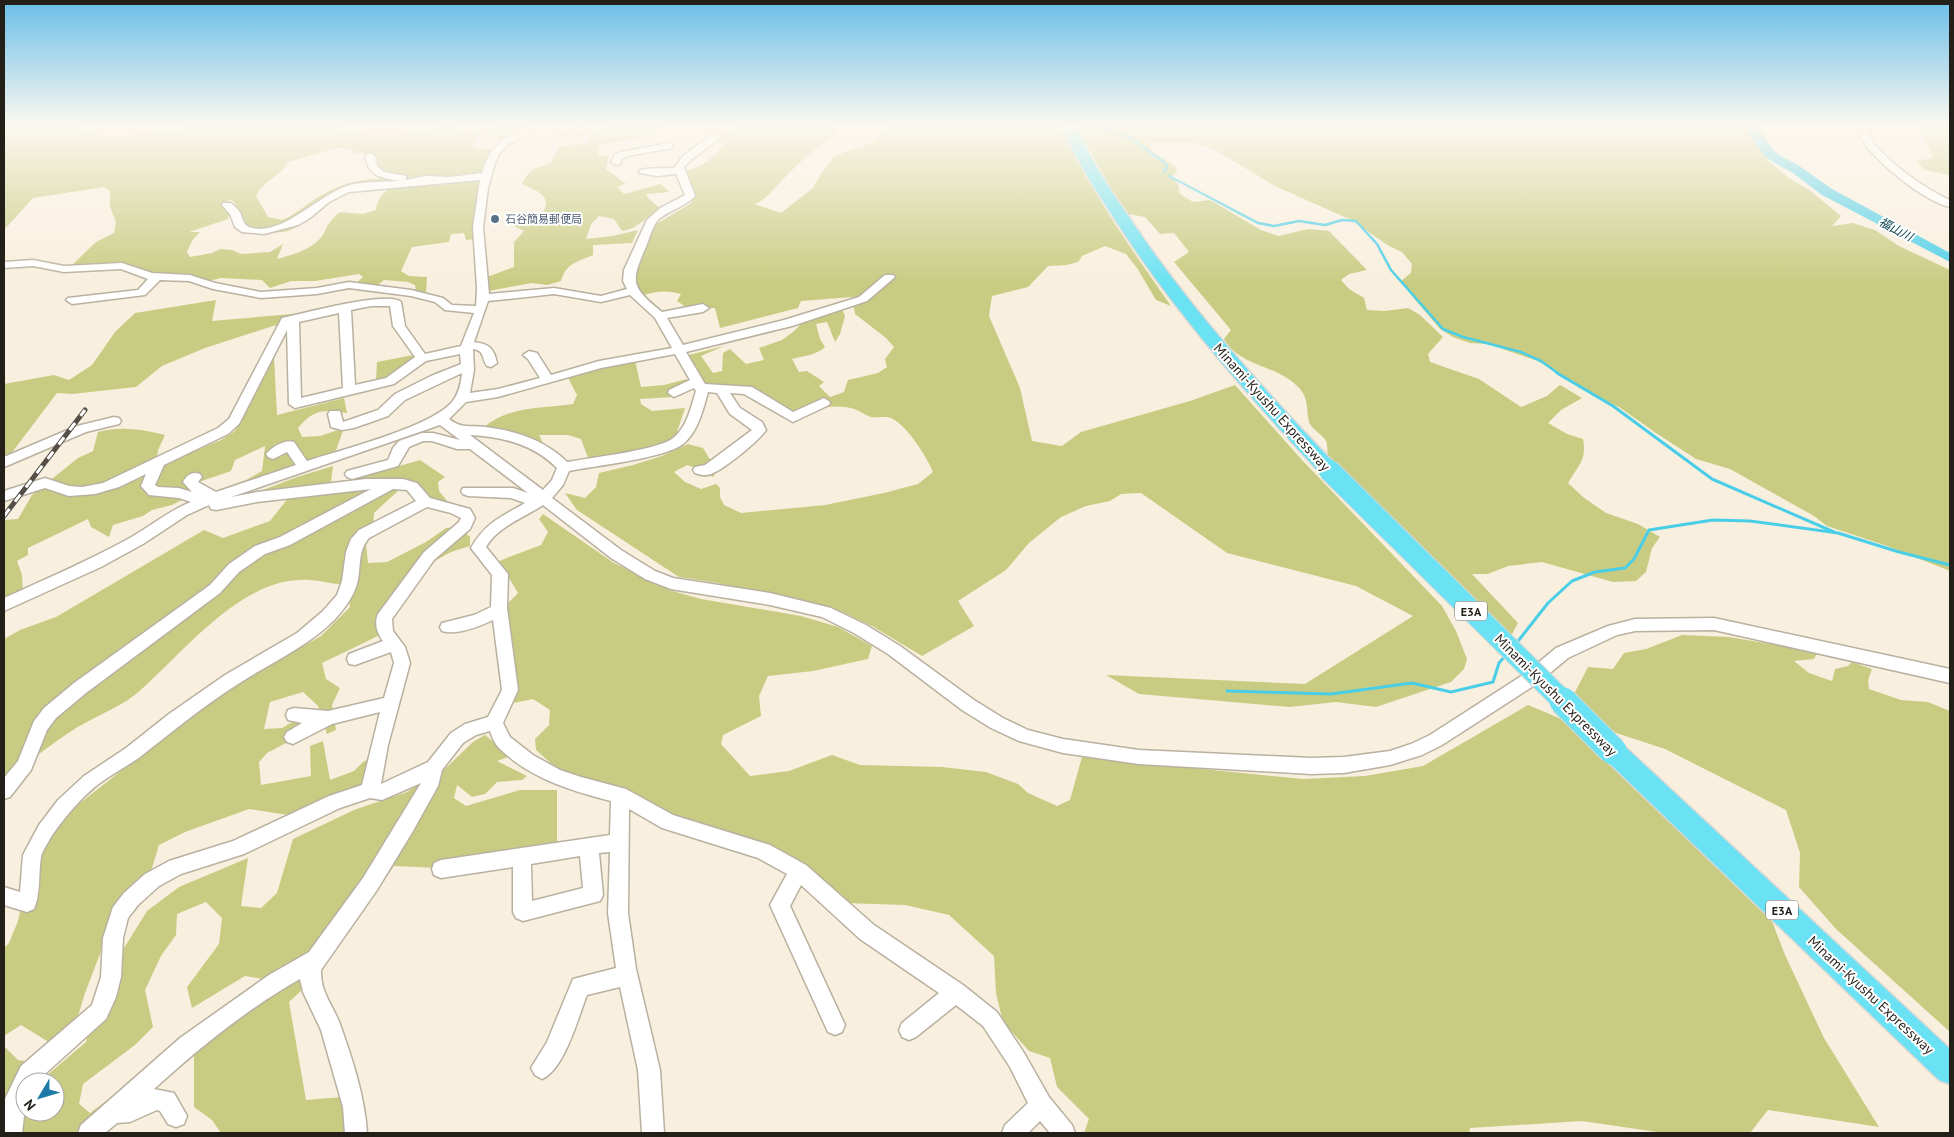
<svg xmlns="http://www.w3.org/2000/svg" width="1954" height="1137" font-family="'PT Sans','Noto Sans JP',sans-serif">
  <rect width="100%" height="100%" fill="#f9efde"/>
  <g fill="#c8cc82">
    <path d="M4 125H78L103 137H119L162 132 194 125H343L340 129H355L364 135H399L447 125H455L463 135 479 132 502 125H546L537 129H529L502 143C492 139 494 130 476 137L473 148 495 150 482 175C458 178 410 182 387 175 382 173 378 169 374 166L372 154 355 153 349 149 338 148 288 162C283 175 263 180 256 196L268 217 282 220C297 214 308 202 322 195 355 175 384 178 421 180L389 185 372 190 354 188 335 195 295 228 288 231 266 234 255 232 238 219 241 213 233 201 228 199 230 209 228 219 189 232H200L192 241 187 252 190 257 212 253 220 249 232 250 241 254 270 252 283 244 277 259C292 255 315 249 324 233 328 224 332 218 340 212L363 214 376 210C382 174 421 187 445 185 457 184 469 179 480 181L475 239 466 240 464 233 451 234 449 242 412 247 401 271 409 276 427 277 426 294 416 292 415 285 408 282 384 280 375 287 354 285 363 277 359 274 315 281H291L270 288 262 280 221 278 208 281 200 278 125 269 70 267 96 242 114 233 116 222 110 207V191L104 187 33 198 4 230Z"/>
    <path d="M641 125H679L656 130 653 136 600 145 598 156 609 155 606 169 626 184 617 187 624 194 661 184 669 192 646 194 649 199 661 209 633 228 622 231 614 219 599 216 591 224 586 239 613 236 638 230 632 243 593 245V255C577 262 566 263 561 281L547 285 532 283 488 291 487 277 514 267V242L524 231 510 224C517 223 527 224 534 221 539 219 542 215 544 210 552 195 533 189 522 184 528 170 536 167 550 164L559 147 587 143 592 134 621 126Z"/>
    <path d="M740 125 752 127 833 125 836 129 835 137C814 147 800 163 783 179 773 189 768 199 754 204L781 213 813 188 822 172 835 156 876 141 886 127 883 125H1060C1090 191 1130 247 1171 306L1156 300 1137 268 1126 254 1105 246 1082 256 1078 262 1067 265 1048 266 1028 287 992 296 989 316 1020 388 1032 441 1062 446 1081 432 1190 401 1235 385 1302 460 1442 606 1456 631 1467 659 1464 669 1451 682 1376 707 1336 702 1289 707 1139 694 1106 675 1305 684 1413 616 1356 586 1227 553 1141 493 1121 494 1110 501 1086 506 1061 517 1029 543 1006 570 958 601 974 626 922 656 872 626 831 607 717 583 679 577 577 510 565 493 585 498 596 487 599 473 633 465 662 456 688 444 703 448 717 471 713 477 698 469 687 465 674 472 685 482 701 489 716 484 720 488V497L724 505 741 513 825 505 884 493 918 484 933 472C927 457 906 424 891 418 885 416 877 418 871 417 865 415 860 411 854 409 832 403 815 409 794 417L744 393 700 385 685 356 724 346 701 356 713 373 722 371 723 353 730 349 746 364 764 360 759 348 782 340 793 332 805 320 842 309 845 316 840 334 835 342 827 322 816 324 820 339 825 347C817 355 803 356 792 359L799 372 807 371 824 382 819 386 830 397 844 392 848 380 878 373 887 367 885 359 894 347 886 338 855 314 852 297 801 301 798 308 720 328 715 308 689 309 677 301 681 294C665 290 656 291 641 296L637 291 632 268 645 249 651 227 690 204 694 198 684 185 685 171C704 167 711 159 724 145L717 141Z"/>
    <path d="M1076 125H1760L1768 143 1779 158 1766 159 1789 178 1812 192 1841 216 1832 226 1853 223 1875 230 1899 246 1950 270V571L1887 546 1827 526 1814 516 1730 469 1696 459 1656 433 1619 407 1592 395 1538 361 1488 344 1470 343 1453 337 1440 329 1412 296 1401 281 1411 273 1412 264 1402 252 1389 246 1351 220 1275 186 1217 151 1194 143H1151L1150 147 1152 151 1176 167 1177 172 1171 177 1178 184 1180 194 1193 202 1210 200 1261 230 1279 236 1308 229 1329 231 1367 270 1349 274 1341 280 1349 289 1364 298 1367 310 1385 311 1408 308 1420 315 1443 337 1428 354 1430 362 1479 379 1521 407 1547 396 1560 385 1582 398 1561 410 1548 423 1567 434 1583 439C1587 461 1578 465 1568 483L1583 497 1606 513 1638 524 1660 537 1652 548 1646 572 1636 581 1613 582 1542 562 1508 566 1488 574H1472L1518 623 1507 643 1328 457C1327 452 1328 445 1326 441 1323 435 1314 431 1310 424 1305 414 1311 398 1297 386 1276 365 1239 366 1224 339L1231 330 1174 262 1189 252 1174 233 1160 234 1145 217 1128 214 1112 191Z"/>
    <polygon points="1918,125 1950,125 1950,175 1925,170 1916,161 1933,158"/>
    <polygon points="216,300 212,321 303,313 338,304 368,301 301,321 273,326 205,348 162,366 136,387 72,394 57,393 13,451 4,458 4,384 54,375 69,380 92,365 115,332 135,313"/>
    <polygon points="413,355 410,363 385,378 376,381 377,362"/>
    <path d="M274 357 277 415 344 398 347 413C324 409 313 409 298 428L302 437 320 436 344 428 335 453 287 470 215 491 246 480 262 471 265 446 235 460 231 471 190 485 196 493 172 505 152 510 143 516 113 525 109 537 91 527 88 519 28 548V555L17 561 22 575 23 595 4 603V520L18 519 32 495 78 458 93 451 98 432C121 426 142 429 165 435L158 450 156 467 221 440 235 431 259 380Z"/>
    <path d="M635 360 641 387 664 385 687 379 691 390 673 397 640 399 641 404 652 411 685 408 676 435 664 448 590 463 581 439 568 435H539L543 443H520L478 433C504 405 539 409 573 404L577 395 565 372Z"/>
    <path d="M420 460 445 477 438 482 439 491 448 502 444 505 415 493 399 490 374 513 373 527 366 543 368 563 387 562 426 542 446 528 459 527 470 537V546L451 552 416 571 386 619 378 636 322 663 326 679 340 688 332 705 336 730 327 734 318 706 303 692 270 702 264 729 282 728 309 712 299 736 267 753 259 762 261 785 311 776 310 746 323 741 330 780 354 771 363 762 375 756 360 796 308 818 249 809 185 832 159 845 151 871 105 941 85 993 72 1036 55 1046 21 1025 4 1036V948L9 943 18 921 29 870 45 840 80 803 126 767 162 735 248 678 321 636 350 607 348 586C336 584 322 581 310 580 241 575 183 654 136 694 116 710 90 718 70 732 46 748 25 764 4 783V639L20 630 56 617 204 530 223 538 270 521 289 497 253 494 297 477 333 466 331 482C362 480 390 468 420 460Z"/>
    <polygon points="543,514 614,563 669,590 701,599 801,616 838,627 872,646 868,659 813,671 768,676 759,696 761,716 723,735 721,744 750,776 789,771 832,755 860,765 942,767 986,772 1018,784 1028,793 1057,806 1070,800 1082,757 1303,779 1365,776 1423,766 1528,705 1559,718 1600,750 1772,921 1785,955 1824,1038 1879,1127 1768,1110 1750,1133 1664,1133 1582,1121 1470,1128 1469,1133 1084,1133 1089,1119 1057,1087 1050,1058 1029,1051 1003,1022 996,993 994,956 949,915 905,905 844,903 777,848 707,835 566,777 536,750 535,739 549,725 550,710 533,699 509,704 498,613 518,593 499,561 541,545 548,532 539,519"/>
    <polygon points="1682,635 1729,637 1818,652 1814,659 1794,661 1809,673 1832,681 1835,669 1848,666 1852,662 1872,669 1868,680 1869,689 1901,700 1928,702 1950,711 1950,1032 1836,929 1799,887 1800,853 1786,810 1665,749 1601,728 1571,700 1588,667 1613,669 1624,653 1646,649"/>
    <polygon points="485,735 511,756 497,761 527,776 522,780 497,782 485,794 472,797 457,785 454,798 466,806 520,790 557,790 557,853 438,868 394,866 303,989 289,1002 306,1100 342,1097 346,1133 221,1133 212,1120 194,1107 194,1047 263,979 245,976 192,1008 187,987 219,944 222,918 206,902 177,914 176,935 161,956 145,990 153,1027 135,1045 83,1084 79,1104 90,1113 150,1068 112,1125 103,1133 13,1133 25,1103 25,1112 55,1112 55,1082 39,1082 86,1042 98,990 147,911 179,887 248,858 241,906 261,908 277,893 293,839 354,810 407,792 447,767 473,742"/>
    <polygon points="4,1046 18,1060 43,1064 4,1104"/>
  </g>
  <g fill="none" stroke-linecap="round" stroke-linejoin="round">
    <g stroke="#4acee7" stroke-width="2.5">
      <polyline points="1085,125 1117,132 1132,139 1165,163 1167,166 1164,172"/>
      <polyline points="1169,176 1258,223 1274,226 1299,221 1325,225 1342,220 1356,221 1377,244 1391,270 1443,329 1463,337 1521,352 1541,361 1559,374"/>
    </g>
    <g stroke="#4acee7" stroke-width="3">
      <polyline points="1557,373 1613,406 1712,479 1834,532"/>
      <polyline points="1515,645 1548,603 1572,581 1595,572 1625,568 1634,559 1649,530 1713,520 1750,521 1838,533 1899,552 1950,565"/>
      <polyline points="1227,691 1331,694 1412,683 1451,692 1493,682 1499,663 1506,655"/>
    </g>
    <polygon fill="#4acee7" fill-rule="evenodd" points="1747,125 1759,125 1760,132 1773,150 1781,156 1801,167 1832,189 1950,253 1950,262 1822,195 1793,173 1773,162 1765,156 1750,135"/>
    <g stroke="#b9b0a0" stroke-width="3">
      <g id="minor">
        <path d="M531 125H544L507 145 499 154 495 163 488 188 483 227 489 294 554 288 601 296 627 289 623 281 624 270 647 220 660 208 685 195 676 174 657 176 640 173 639 171C644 167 665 169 674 168L683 156 725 125H736L691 160 684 167 695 196C686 206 670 210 659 219 653 225 650 236 647 244 631 282 629 285 662 312L703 304 709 308 703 312 667 318 683 345 784 320 859 297 885 275H893L895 277 867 301 792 326 686 352 705 384 752 387 793 412 824 398 830 402 829 405 793 422 744 394 730 393 740 408 762 422 766 430C759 441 723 470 711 474 706 476 700 475 695 473L693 470 695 467 705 465 752 430 730 414 717 393 708 392C703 410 698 432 683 444 666 458 593 466 569 471L563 485 552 498 621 550 655 571 673 578 770 593 831 608 866 625 900 646 974 700 1003 718 1028 730 1063 739 1139 750 1311 758 1344 757 1390 751 1411 744 1430 735 1526 673 1556 648 1608 626 1635 619 1714 618 1950 669V683L1714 630 1635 631 1617 635 1568 658 1538 683 1442 745 1422 755 1390 765 1344 773 1311 774 1139 764 1063 753 1019 741 991 728 962 710 888 654 854 633 822 617 770 605 671 589 645 579 611 558 543 505C524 518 498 526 486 547L508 574 507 608 518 690 503 723 510 737 533 755 560 770 581 777 626 789 673 815 770 845 806 865 874 925 963 985 997 1012 1024 1053 1049 1097 1072 1125 1075 1133H1050L1040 1121 1028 1133H1002L1005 1125 1028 1103 1010 1067 983 1026 956 1005 916 1037 909 1040 902 1037 899 1030 902 1023 939 993 860 939 801 885 790 906 845 1025 842 1032 835 1035 828 1032 770 905 787 874 758 858 662 828 629 809 628 913 636 969 660 1070 664 1133H642L638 1070 620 987 587 995C578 1017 565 1069 542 1079L535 1075 531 1068 547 1042 573 979 616 968 608 913 610 852 599 853 603 895 600 901 523 921 516 918 513 912V867L441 878 434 875 432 869 434 863 441 860 610 835 611 801C572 791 529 778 499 748 495 744 492 737 490 731L476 735 463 743 442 770 438 786 413 831 377 890 321 970C320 993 334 1006 341 1027 353 1061 365 1098 367 1133H345L343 1107 321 1030 303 992 300 979C247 1009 199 1048 154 1089L174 1093 187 1116 184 1124 176 1127 168 1124 160 1111 157 1110 130 1122 117 1123 105 1133H78L81 1125 180 1038 269 975 309 952 363 878 421 783 382 800 370 798 340 808 244 854 181 874 159 886 138 905 128 918 123 938 121 977 116 997 106 1019 36 1082H25V1108L22 1133H4V1101L21 1066 92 1005 101 977 103 938 113 907 124 893 145 874 169 861 233 841 329 796 362 785 380 712 332 724 293 744 287 742 284 737 287 732 302 723 288 720 286 715 288 710 294 708 328 711 384 698 394 663 391 652 355 665 349 664 347 659 349 654 383 641C377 633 374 623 378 614L424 552 459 522 461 518 451 513 427 507 369 538C358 551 361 564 358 580 355 595 345 608 335 619 308 647 270 663 238 684 203 706 172 732 140 757 126 767 110 775 96 786 79 800 63 819 51 837 48 843 42 851 41 857 38 876 41 892 34 909L27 912 4 905V887L20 892 23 855 39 825 58 800 84 776 126 748 169 714 225 675 297 633 323 611 337 595 342 581 346 552 351 539 359 530 416 501 407 490 393 489 290 545 265 554 239 572 220 593 86 693 56 718 47 730 31 770 10 797 4 799V778L18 761 34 721 44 708 74 683 210 585 229 564 255 546 280 537 371 489 257 502 216 510 211 509 209 505 187 515 143 544 101 567 4 611V598C46 579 88 561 128 539 150 527 168 511 191 502L179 498 149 495 141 486 146 474 119 487 95 494 69 496 45 488 4 501V491L45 478 69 486 82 487 103 483 218 428 229 419 282 318C301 314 389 290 401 302L405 326 425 354 461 346 474 313 445 310 435 302 411 296 349 288 317 294 261 298 213 289 189 281 160 280 145 295 72 304 66 300 68 298 138 290 148 279 121 269 64 272 33 266 4 268V262L33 260 64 266 122 263 152 273 190 275 215 283 261 292 317 288 349 282 411 290 443 298 452 305 476 306 477 288 473 227 480 180 349 192 329 202 310 218 298 225 264 234 242 232 235 227 230 214 222 205 223 203H231C233 205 237 208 239 211 243 216 242 224 249 227 279 238 316 198 342 188 356 181 383 182 399 181 380 177 369 177 365 156L370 153 375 156 377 166 384 172 406 176V180L425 176 450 177 482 173C491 144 504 137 531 125ZM554 294 601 302 630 295 655 318 672 348 599 361 551 375 537 353 529 351 523 355 528 359 540 378 498 389 470 393 474 370 473 349C485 351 481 357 487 366L491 367 497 363C494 348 489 344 474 342L488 301ZM371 306H390L393 326 415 357 386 378 355 385 351 310ZM339 313 343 388 301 398 299 322ZM287 330 289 404 295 408 394 384 426 361 460 354 461 364 431 376 395 394 378 410 343 422 340 411H330L328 414 331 427 342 430 354 428 388 416 405 400 462 373C461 383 459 394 452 402 431 427 341 450 307 461L294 442C285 439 272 447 266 454L268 457 273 459 287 452 296 465 216 492 198 482 202 477 200 474C192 471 187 475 183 482L192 492 179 488 158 487 155 485 164 465 228 434 239 424ZM675 354 690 380 669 390 668 393 674 397 694 388 696 391C691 407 687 428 672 439 656 450 590 458 567 462 545 440 516 431 486 427 470 425 462 429 449 419L466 402 498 397 601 368ZM440 425 460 440 433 433H422L399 441 393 448 388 460 347 471 345 474 347 477 352 479 398 466 409 447 423 441H432L457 449H470L528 493 513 488H463L461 491 463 494 468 496 511 498 525 503C501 517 485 523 471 548L492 575 491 607 474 615 442 623 440 627 442 631C457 636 480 626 493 620L502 690 488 717 465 724 451 733 428 762 381 784 388 745 410 663 405 647 393 631 392 619 434 560 470 529 475 518 470 509 430 498 417 483 403 479H366L257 492 231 497ZM470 435C503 437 533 444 557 468L552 480 543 490ZM580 856 583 888 532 901 531 864Z"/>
        <polygon points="555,125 565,125 566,129 571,130 595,125 614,125 612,127 571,136 559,133"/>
        <path d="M1857 125H1867C1869 130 1869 136 1872 140 1885 161 1927 190 1950 200V207C1924 201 1880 165 1864 143 1860 138 1860 131 1857 125Z"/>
        <polygon points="669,143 672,144 672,148 627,156 622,159 620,164 616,165 611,162 615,155 621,152"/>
        <polygon points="114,417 119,418 121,421 119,424 86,432 4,467 4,457 77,426"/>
      </g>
    </g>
    <g stroke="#d7d7d6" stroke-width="3">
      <g id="highway">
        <path d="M1062 125H1076C1090 160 1110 190 1131 220 1190 309 1262 388 1336 465L1339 470 1336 475 1329 477 1322 475C1249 396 1177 315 1118 224 1097 192 1076 161 1062 125Z"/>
        <polygon points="1613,741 1622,744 1950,1049 1950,1084 1939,1080 1604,758 1601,751 1604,744"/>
      </g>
    </g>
    <use href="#minor" fill="#fff" fill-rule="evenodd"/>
    <use href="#highway" fill="#6be2f3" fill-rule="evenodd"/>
    <g stroke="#544e46" stroke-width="5">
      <polyline id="rail" points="4,516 85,410"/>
    </g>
    <use href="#rail" stroke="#fff" stroke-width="3" stroke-dasharray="9" stroke-linecap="butt"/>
    <g stroke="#d7d7d6" stroke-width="23" stroke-linecap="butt">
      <polyline id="highway-bridge-far1" points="1329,470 1564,702"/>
    </g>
    <g stroke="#d7d7d6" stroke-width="29" stroke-linecap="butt">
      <polyline id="highway-bridge" points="1563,701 1613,751"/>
    </g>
    <use href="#highway-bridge-far1" stroke="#6be2f3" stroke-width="21"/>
    <use href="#highway-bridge" stroke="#6be2f3" stroke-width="27"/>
  </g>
  <linearGradient id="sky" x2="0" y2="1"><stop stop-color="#69bee8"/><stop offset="0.44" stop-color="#fcf8f0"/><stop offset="1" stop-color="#fcf8f0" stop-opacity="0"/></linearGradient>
  <rect width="1954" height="284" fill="url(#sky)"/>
  <circle fill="#5c6f8a" stroke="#fff" stroke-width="2" cx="495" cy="219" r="5"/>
  <g text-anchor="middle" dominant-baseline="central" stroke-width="4" stroke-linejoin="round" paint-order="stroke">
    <g font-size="11" fill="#4e5e75" stroke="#fff" text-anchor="start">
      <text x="505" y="219">石谷簡易郵便局</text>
    </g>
    <g font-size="12" font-style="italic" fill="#09454f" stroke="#fff">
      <text transform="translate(1896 229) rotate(28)">福山川</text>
    </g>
    <g fill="#fff" stroke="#65625e" stroke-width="1">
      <rect x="1455" y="601.5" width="32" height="19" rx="4"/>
      <rect x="1766" y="900.5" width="32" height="19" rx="4"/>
    </g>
    <g font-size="12" font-weight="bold" fill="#231f19">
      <text x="1471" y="611">E3A</text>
      <text x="1782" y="910">E3A</text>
    </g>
    <g font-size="14" fill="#231f19" stroke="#fff">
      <text transform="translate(1272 407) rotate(48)">Minami-Kyushu Expressway</text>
      <text transform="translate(1556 695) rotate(45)">Minami-Kyushu Expressway</text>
      <text transform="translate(1871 995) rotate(43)">Minami-Kyushu Expressway</text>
    </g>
  </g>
  <rect width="1954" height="1137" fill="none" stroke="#231f19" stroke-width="10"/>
  <g transform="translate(40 1097) rotate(232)"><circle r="24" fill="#ffffff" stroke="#a7a5a3"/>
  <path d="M0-4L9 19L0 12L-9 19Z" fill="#1d7ba8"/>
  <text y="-8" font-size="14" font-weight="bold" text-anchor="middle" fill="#231f19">N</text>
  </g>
</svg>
